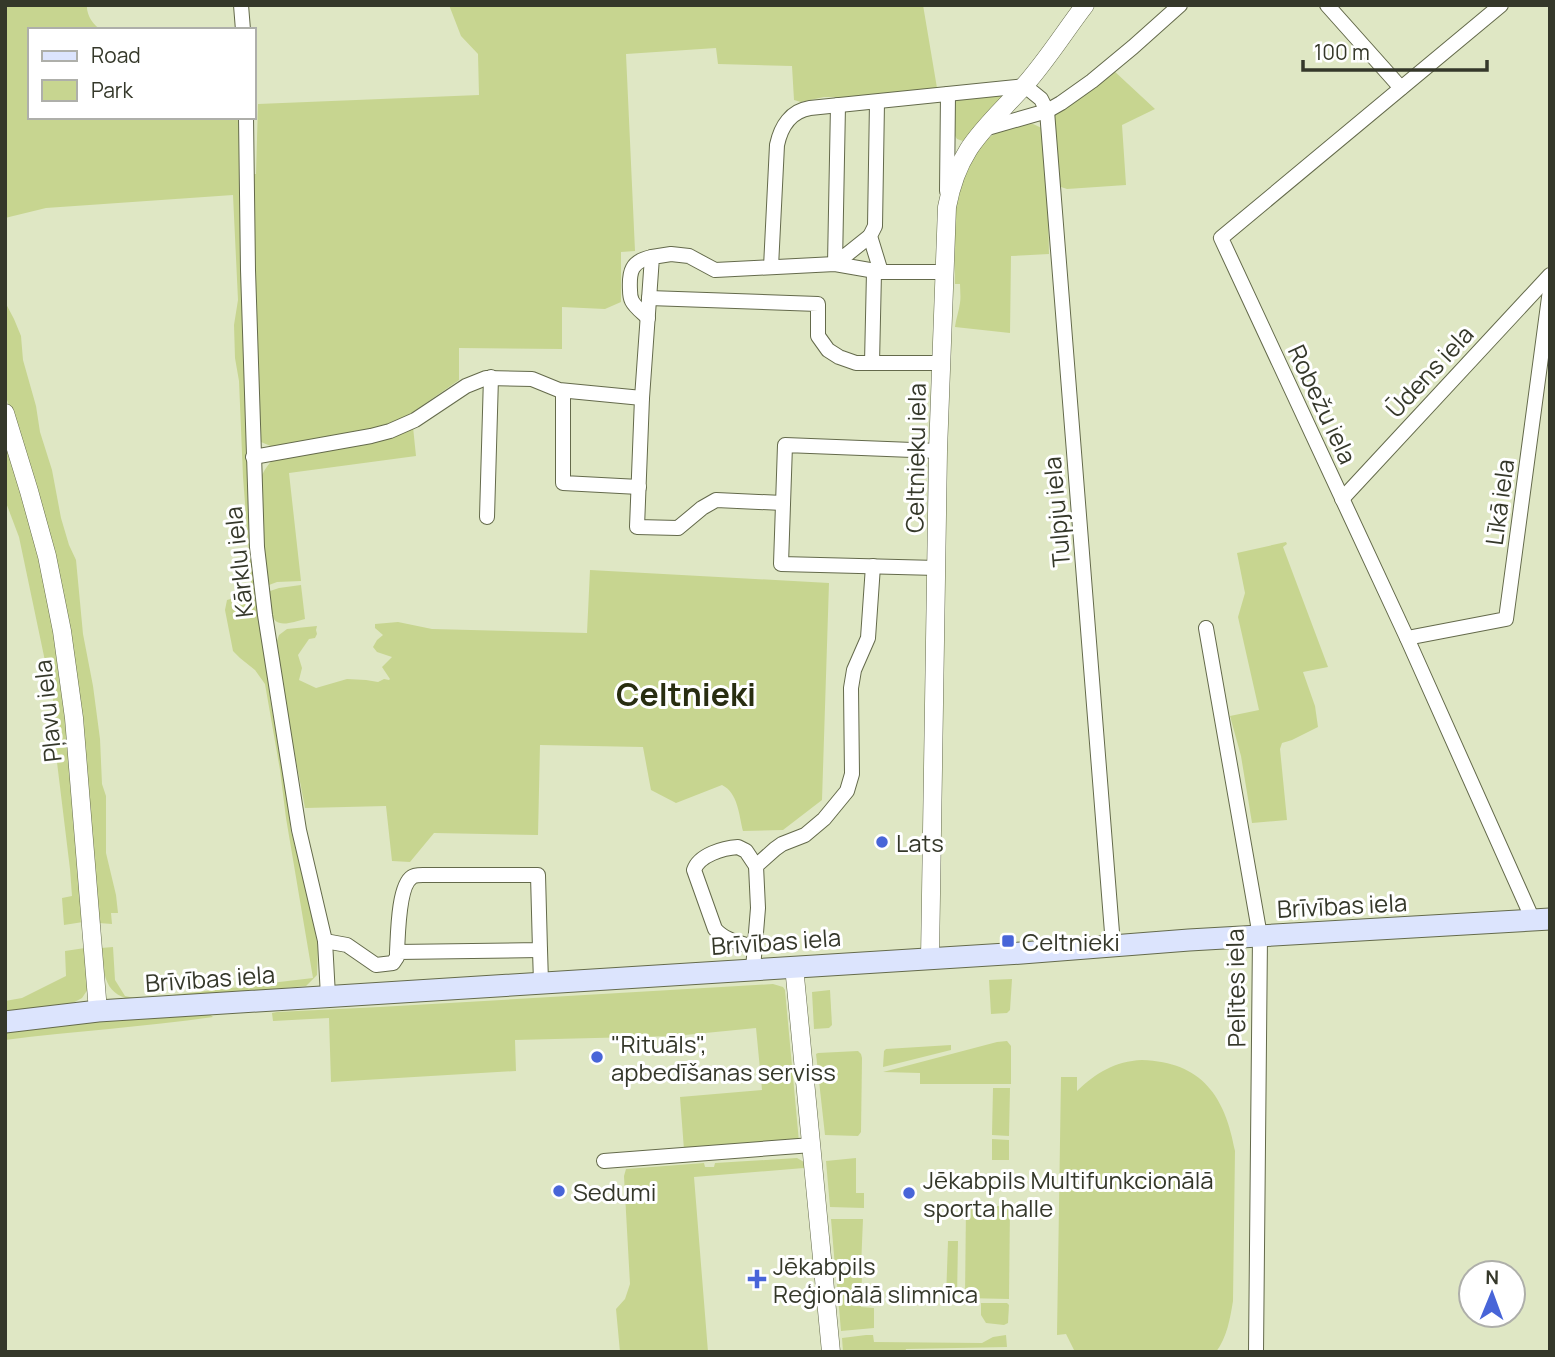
<svg xmlns="http://www.w3.org/2000/svg" width="1555" height="1357" font-family="Manrope,sans-serif">
  <rect width="100%" height="100%" fill="#dfe7c4"/>
  <g fill="#c7d590">
    <path d="M5 5H87C86 14 93 26 102 30H30V117H240L241 261 245 361 248 503 253 573 271 704 287 798 291 831 308 898 318 946 317 975 306 986 144 1001C106 999 104 981 101 948L113 947 115 980 125 996 139 999 313 978 286 818 280 770 265 684 255 670 240 658 233 651 225 610 227 600 252 593 243 477 239 381 235 358 234 325 238 300 233 195 46 208 5 218Z"/>
    <polygon points="449,5 923,5 937,88 877,97 824,97 801,102 794,100 792,66 718,64 716,48 626,54 635,251 621,252 621,302 605,309 562,307 562,349 459,348 459,380 396,424 371,431 273,447 261,442 260,438 253,174 256,174 258,104 479,95 478,54 461,36"/>
    <polygon points="1113,70 1155,109 1122,125 1126,185 1067,189 1061,187 1058,184 1052,120 1057,109"/>
    <polygon points="1005,94 963,141 957,139 954,134 955,97"/>
    <path d="M1033 124 1046 130 1049 254 1011 256 1010 333 955 327C956 318 959 311 960 303 961 297 960 290 960 284H955L954 225C957 216 954 207 956 198 966 155 986 125 1033 124Z"/>
    <polygon points="5,302 14,319 21,336 23,360 36,406 40,432 52,470 61,518 69,545 76,560 83,634 93,686 100,739 102,784 106,796 106,853 116,895 118,913 111,913 112,924 99,923 83,750 16,427 5,394"/>
    <path d="M413 427 416 456 289 473 301 581 277 582 269 585 264 551 262 475C265 469 269 463 274 459Z"/>
    <polygon points="5,436 39,558 58,642 66,703 83,922 64,925 62,898 72,896 70,869 56,754 53,699 19,537 5,500"/>
    <polygon points="1286,542 1287,544 1283,547 1328,667 1303,672 1315,706 1318,727 1292,740 1282,743 1280,749 1287,820 1252,823 1241,756 1230,716 1259,710 1238,617 1245,593 1237,553"/>
    <path d="M590 570 829 583 822 800 783 830 743 831C739 815 738 793 722 785L676 803 651 790 643 747 540 745 538 835 434 833 410 862 392 861 386 806 305 808 286 708 277 641 279 635 287 629 317 626 316 630 317 634 315 638 309 639 298 655 302 668 299 680 316 688 347 679 366 680 378 682 384 679 389 680 390 679 382 667 392 657 377 652 373 647 377 640 383 635 375 628V624L398 622 432 629 587 633Z"/>
    <path d="M301 585 305 619C290 623 273 630 271 610 270 603 269 598 270 591L279 588Z"/>
    <polygon points="85,948 88,989 82,998 71,1004 5,1014 5,1001 22,998 66,976 65,951"/>
    <polygon points="1012,979 1010,1010 1007,1013 991,1014 989,980"/>
    <polygon points="773,984 783,987 785,990 799,1142 684,1150 680,1097 762,1090 756,1028 675,1036 515,1040 516,1071 331,1082 329,1018 273,1021 272,1013 277,1012 380,1007"/>
    <polygon points="830,990 832,1025 829,1028 814,1029 812,992"/>
    <path d="M208 1013 213 1017C144 1027 74 1031 5 1040V1031L64 1024Z"/>
    <polygon points="1007,1041 1011,1046 1011,1084 920,1084 920,1073 883,1072 997,1042"/>
    <polygon points="951,1045 951,1050 883,1067 884,1051 886,1049"/>
    <polygon points="858,1051 861,1054 862,1058 861,1132 858,1136 825,1135 816,1054 818,1053"/>
    <path d="M1142 1060C1202 1062 1225 1096 1235 1151L1233 1301C1230 1319 1227 1337 1216 1352H1075L1066 1334 1057 1335 1061 1077H1077V1091C1096 1073 1115 1061 1142 1060Z"/>
    <polygon points="993,1088 1010,1088 1009,1136 992,1135"/>
    <polygon points="992,1139 1009,1140 1009,1160 992,1160"/>
    <polygon points="797,1158 804,1162 804,1168 694,1177 708,1352 620,1352 616,1309 625,1299 630,1284 624,1176 626,1169 704,1163 705,1167 714,1167 715,1163"/>
    <polygon points="856,1158 856,1193 864,1193 864,1208 830,1207 826,1161"/>
    <polygon points="966,1206 1010,1206 1009,1299 965,1298"/>
    <polygon points="831,1219 863,1219 861,1267 835,1267"/>
    <polygon points="948,1241 958,1241 957,1298 946,1298"/>
    <polygon points="837,1271 862,1272 861,1307 874,1308 874,1328 841,1331 836,1273"/>
    <polygon points="981,1303 1007,1303 1009,1305 1008,1323 1004,1325 986,1323 981,1315"/>
    <polygon points="866,1335 873,1335 874,1342 982,1343 993,1337 1006,1335 1007,1347 906,1349 905,1352 843,1352 842,1338"/>
  </g>
  <g fill="none" stroke-linecap="round" stroke-linejoin="round">
    <g stroke="#646a4b" stroke-width="16">
      <g id="minor">
        <polyline points="241,5 243,30"/>
        <polyline points="1327,5 1401,88"/>
        <polyline points="1501,5 1221,238 1407,638 1533,920"/>
        <polyline points="877,102 875,226 870,236 881,272"/>
        <polyline points="838,105 835,264 870,236"/>
        <polyline points="246,117 248,270 257,547 265,615 299,830 325,941 328,996"/>
        <polyline points="984,129 1047,111 1061,103 1092,81 1133,47 1180,5"/>
        <polyline points="947,191 948,94"/>
        <path d="M771 267 777 145C781 126 791 111 810 108L1025 86 1041 99 1047 111 1113 945"/>
        <polyline points="649,298 818,304 818,336 828,350 839,357 856,363 941,363"/>
        <path d="M648 318C643 313 635 307 632 301 631 299 630 293 630 290 629 272 631 261 652 257"/>
        <polyline points="872,363 874,272"/>
        <polyline points="563,391 563,483 639,487"/>
        <polyline points="253,457 371,436 390,431 415,420 466,386 486,378 532,379 559,390 642,398"/>
        <polyline points="1342,499 1550,275"/>
        <polyline points="783,503 716,500 702,508 678,528 637,527 642,398 652,257 671,254 689,256 715,270 835,264 881,272 944,272"/>
        <polyline points="487,517 491,377"/>
        <polyline points="937,568 781,564 785,445 938,451"/>
        <polyline points="1206,628 1260,936 1256,1352"/>
        <polyline points="1407,638 1506,619 1550,290"/>
        <path d="M756 866 746 851 738 847C723 848 699 855 694 870L715 929C725 941 742 943 756 948"/>
        <path d="M325 941 347 945 376 965 393 963 397 957V952C398 937 398 886 412 877 414 875 420 875 423 875H538L540 950 397 952"/>
        <polyline points="540,950 541,982"/>
        <polyline points="753,969 758,908 756,866 775,849 782,844 805,835 824,819 847,791 852,774 851,688 854,670 868,638 873,566"/>
        <polyline points="604,1161 812,1145"/>
      </g>
    </g>
    <g stroke="#646a4b" stroke-width="19">
      <g id="tertiary">
        <polyline points="5,413 29,491 47,556 62,631 74,718 98,1011"/>
        <path d="M930 958 938 451 947 207C958 147 985 129 1023 87 1045 63 1065 31 1085 5"/>
        <polyline points="794,966 831,1352"/>
      </g>
    </g>
    <g stroke="#646a4b" stroke-width="23">
      <polyline id="secondary" points="5,1022 98,1011 1022,953 1189,940 1550,919"/>
    </g>
    <use href="#minor" stroke="#fff" stroke-width="14"/>
    <use href="#tertiary" stroke="#fff" stroke-width="18"/>
    <use href="#secondary" stroke="#dce4fd" stroke-width="21"/>
  </g>
  <g fill="#4865d8" stroke="#fff" stroke-width="2.5">
    <circle cx="882" cy="842" r="7"/>
    <rect x="1001" y="934" width="14" height="14" rx="3.5"/>
    <circle cx="597" cy="1057" r="7"/>
    <circle cx="559" cy="1191" r="7"/>
    <circle cx="909" cy="1193" r="7"/>
    <path d="M753.5 1268.5h7v7h7v7h-7v7h-7v-7h-7v-7h7z"/>
  </g>
  <g text-anchor="middle" dominant-baseline="central" stroke-width="6" stroke-linejoin="round" paint-order="stroke">
    <g font-size="24" fill="#35382a" stroke="#fff">
      <text transform="translate(1429 371) rotate(-47)">Ūdens iela</text>
      <text transform="translate(1323 404) rotate(65)">Robežu iela</text>
      <text transform="translate(915 458) rotate(-89)">Celtnieku iela</text>
      <text transform="translate(1499 502) rotate(-82)">Līkā iela</text>
      <text transform="translate(1056 512) rotate(-95)">Tulpju iela</text>
      <text transform="translate(238 562) rotate(-96)">Kārklu iela</text>
      <text transform="translate(47 711) rotate(-96)">Pļavu iela</text>
      <text transform="translate(1342 905) rotate(-3)">Brīvības iela</text>
      <text transform="translate(776 941) rotate(-4)">Brīvības iela</text>
      <text transform="translate(210 978) rotate(-4)">Brīvības iela</text>
      <text transform="translate(1235 988) rotate(-91)">Pelītes iela</text>
    </g>
    <g font-size="24" fill="#35382a" stroke="#fff" text-anchor="start">
      <text x="896" y="842">Lats</text>
      <text x="1022" y="941">Celtnieki</text>
      <text x="611" y="1043">"Rituāls",<tspan x="611" dy="28">apbedīšanas serviss</tspan></text>
      <text x="923" y="1179">Jēkabpils Multifunkcionālā<tspan x="923" dy="28">sporta halle</tspan></text>
      <text x="573" y="1191">Sedumi</text>
      <text x="773" y="1265">Jēkabpils<tspan x="773" dy="28">Reģionālā slimnīca</tspan></text>
    </g>
    <g font-size="32" font-weight="bold" fill="#282d10" stroke="#fff">
      <text x="686" y="694">Celtnieki</text>
    </g>
  </g>
  <rect width="1555" height="1357" fill="none" stroke="#35382a" stroke-width="14"/>
  <rect x="28" y="28" width="228" height="91" fill="#ffffff" stroke="#aeafaa" stroke-width="2"/>
  <rect x="42" y="51" width="35" height="10" fill="#dce4fd" stroke="#aeafaa" stroke-width="2"/>
  <text x="91" y="63" font-size="21" fill="#35382a">Road</text>
  <rect x="42" y="80" width="35" height="21" fill="#c7d590" stroke="#aeafaa" stroke-width="2"/>
  <text x="91" y="98" font-size="21" fill="#35382a">Park</text>
  <g transform="translate(1492 1294) rotate(1)"><circle r="33" fill="#ffffff" stroke="#aeafaa" stroke-width="2"/>
  <path d="M0-5L12 26L0 18L-12 26Z" fill="#4865d8"/>
  <text y="-10" font-size="19" font-weight="bold" text-anchor="middle" fill="#35382a">N</text>
  </g>
  <path d="M1303 60v10h184v-10" fill="none" stroke="#35382a" stroke-width="3.5"/>
  <text x="1314" y="60" font-size="21" fill="#35382a" stroke="#ffffff" stroke-width="5" paint-order="stroke">100 m</text>
</svg>
